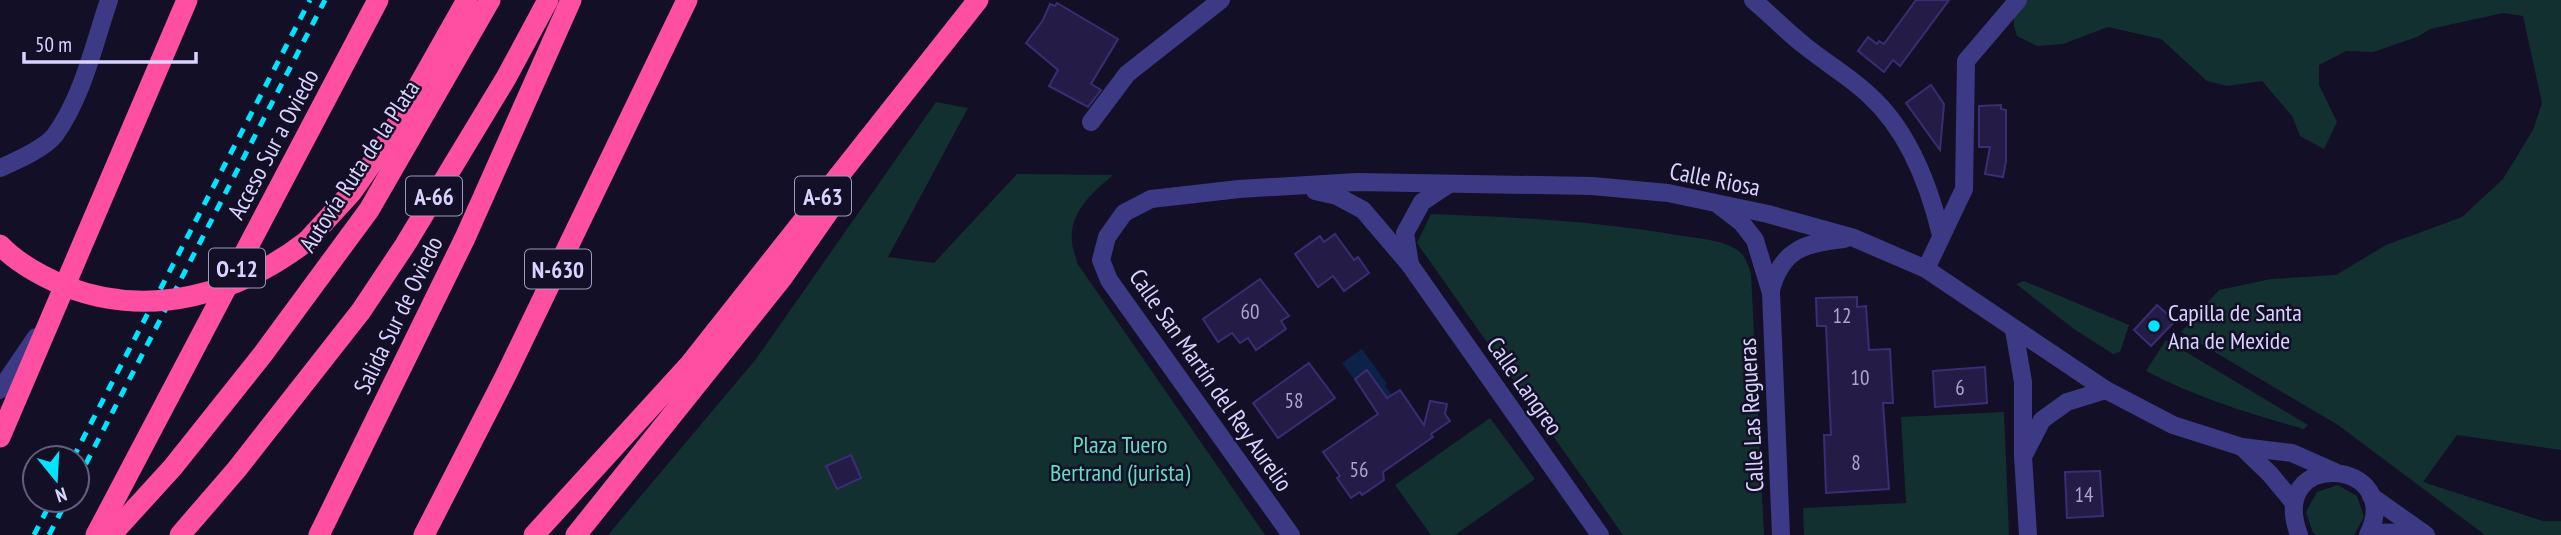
<svg xmlns="http://www.w3.org/2000/svg" width="2561" height="535" font-family="'PT Sans Narrow',sans-serif">
  <rect width="100%" height="100%" fill="#130f26"/>
  <g fill="#12302f">
    <polygon points="2014,0 2561,0 2561,450 2457,435 2423,482 2543,521 2561,521 2561,535 2485,535 2338,425 2181,332 2219,290 2271,279 2336,275 2386,245 2462,217 2503,179 2533,130 2542,103 2523,16 2503,13 2430,29 2417,37 2373,52 2346,51 2319,65 2319,85 2337,122 2324,149 2300,136 2292,116 2262,81 2227,86 2207,81 2161,39 2108,27 2063,44 2037,46 2017,36 2014,26"/>
    <path d="M936 102 968 108 888 257 934 263 1017 174 1113 175C1094 191 1069 212 1072 241 1072 248 1076 256 1077 263L1265 535H608L756 359Z"/>
    <path d="M1431 214C1514 217 1595 221 1676 235 1694 238 1718 239 1734 248 1744 253 1748 263 1751 274L1764 535H1623L1417 243Z"/>
    <polygon points="2024,281 2129,325 2120,352 2113,354 2074,329 2016,284"/>
    <path d="M2166 340 2308 425 2304 429C2247 413 2198 398 2146 371Z"/>
    <polygon points="2004,412 2009,535 1804,535 1803,508 1906,503 1901,417"/>
    <polygon points="1490,418 1535,479 1455,535 1431,535 1395,485"/>
    <polygon points="2338,485 2357,496 2364,517 2354,535 2317,535 2313,533 2306,512 2317,492"/>
  </g>
  <polygon fill="#0c2248" points="1362,349 1387,384 1385,386 1392,395 1387,398 1378,385 1365,394 1342,363"/>
  <g fill="#241b47" stroke="#3b2d73" stroke-width="2">
    <polygon points="1916,0 1949,0 1900,66 1893,60 1884,72 1858,51 1868,37 1877,44 1879,41 1884,44"/>
    <polygon points="1057,3 1118,39 1091,84 1101,90 1088,107 1049,86 1058,70 1026,43 1043,20 1050,4 1055,6"/>
    <polygon points="1931,85 1944,104 1940,150 1906,103"/>
    <polygon points="2001,105 2001,109 2006,110 2006,161 2003,177 1985,174 1990,147 1979,147 1979,106"/>
    <polygon points="1335,234 1354,260 1358,257 1369,273 1344,291 1333,276 1318,287 1295,254 1320,236 1324,242"/>
    <polygon points="1260,279 1289,316 1281,321 1286,329 1256,350 1248,338 1240,343 1232,333 1218,342 1203,319"/>
    <polygon points="1857,297 1857,307 1866,306 1869,350 1890,349 1893,403 1883,403 1889,489 1826,493 1824,435 1831,435 1826,326 1817,326 1816,298"/>
    <polygon points="2157,305 2175,321 2151,346 2134,330"/>
    <polygon points="1309,363 1335,398 1278,438 1253,403"/>
    <polygon points="1985,367 1987,403 1935,407 1933,371"/>
    <polygon points="1367,370 1387,398 1400,390 1424,425 1430,401 1447,404 1445,414 1450,421 1431,434 1433,437 1383,472 1384,480 1362,495 1360,492 1351,498 1337,478 1340,476 1323,452 1378,414 1355,379"/>
    <polygon points="851,455 861,478 837,489 826,466"/>
    <polygon points="2100,471 2103,516 2067,518 2065,472"/>
  </g>
  <g fill="none" stroke-linecap="round" stroke-linejoin="round">
    <g stroke="#3d3a85" stroke-width="18">
      <path d="M1753 0C1771 15 1787 32 1805 46 1826 63 1850 77 1869 95 1909 131 1929 185 1941 235"/>
      <polyline points="1091,122 1127,74 1221,0"/>
      <path d="M0 168C16 161 44 149 55 135 83 96 94 44 109 0"/>
      <polyline points="1315,191 1337,196 1363,210 1410,265 1600,535"/>
      <polyline points="1720,206 1741,222 1755,240 1771,293 1781,535"/>
      <polyline points="1410,265 1405,233 1422,202 1449,184"/>
      <polyline points="1926,269 1964,189 1966,61 2018,0"/>
      <path d="M1771 290C1782 249 1805 243 1844 239"/>
      <polyline points="2014,330 2023,382 2023,456 2028,535"/>
      <polyline points="0,390 36,337"/>
      <polyline points="2242,447 2270,474 2294,503"/>
      <polyline points="2025,453 2042,420 2067,402 2106,390"/>
      <polyline points="2371,496 2426,535"/>
      <polyline points="2369,533 2422,532"/>
      <polyline points="1291,535 1109,280 1101,260 1107,237 1124,213 1151,199 1239,189 1357,182 1592,186 1668,193 1768,214 1854,238 1926,269 2106,390 2173,425 2242,447 2292,453 2335,472"/>
      <path d="M2299 535C2266 446 2406 459 2368 535"/>
    </g>
    <g stroke="#ff4fa3" stroke-width="21">
      <polyline points="307,241 351,193 385,145 467,0"/>
      <polyline points="0,437 187,0"/>
      <polyline points="96,535 378,0"/>
      <polyline points="111,535 173,467 263,354 369,210 490,0"/>
      <polyline points="180,535 237,469 361,311 405,245 506,78 548,0"/>
      <polyline points="319,535 465,238 571,0"/>
      <polyline points="424,535 506,375 687,0"/>
      <polyline points="534,535 690,364 978,0"/>
      <polyline points="576,535 782,278 835,202"/>
    </g>
    <g stroke="#00e5ff" stroke-width="5" stroke-dasharray="10 9" stroke-linecap="butt">
      <polyline points="73,458 310,0"/>
      <polyline points="77,481 325,0"/>
      <polyline points="34,535 52,500"/>
      <polyline points="49,535 67,500"/>
    </g>
    <path stroke="#ff4fa3" stroke-width="21" d="M0 245C18 264 43 277 67 287 151 319 238 294 307 241"/>
  </g>
  <circle fill="#00e5ff" stroke="#130f26" stroke-width="2.5" cx="2154" cy="326" r="7"/>
  <g text-anchor="middle" dominant-baseline="central" stroke-width="5" stroke-linejoin="round" paint-order="stroke">
    <g font-size="21" fill="#aca6d1">
      <text x="1250" y="311">60</text>
      <text x="1842" y="315">12</text>
      <text x="1860" y="377">10</text>
      <text x="1960" y="387">6</text>
      <text x="1294" y="400">58</text>
      <text x="1856" y="462">8</text>
      <text x="1359" y="469">56</text>
      <text x="2084" y="494">14</text>
    </g>
    <g fill="#130f26" stroke="#9e99be" stroke-width="2">
      <rect x="406" y="176.5" width="56" height="39" rx="5"/>
      <rect x="795" y="176.5" width="56" height="39" rx="5"/>
      <rect x="209" y="248.5" width="56" height="39" rx="5"/>
      <rect x="525" y="249.5" width="66" height="39" rx="5"/>
    </g>
    <g font-size="23" font-weight="bold" fill="#d9d4ff">
      <text x="434" y="196">A-66</text>
      <text x="823" y="196">A-63</text>
      <text x="237" y="268">O-12</text>
      <text x="558" y="269">N-630</text>
    </g>
    <g font-size="24" fill="#d9d4ff" stroke="#130f26">
      <text transform="translate(273 144) rotate(-62)">Acceso Sur a Oviedo</text>
      <text transform="translate(359 166) rotate(-57)">Autovía Ruta de la Plata</text>
      <text transform="translate(1715 179) rotate(11)">Calle Riosa</text>
      <text transform="translate(398 315) rotate(-64)">Salida Sur de Oviedo</text>
      <text transform="translate(1211 380) rotate(55)">Calle San Martín del Rey Aurelio</text>
      <text transform="translate(1525 386) rotate(55)">Calle Langreo</text>
      <text transform="translate(1751 415) rotate(-93)">Calle Las Regueras</text>
    </g>
    <g font-size="24" fill="#d9d4ff" stroke="#130f26" text-anchor="start">
      <text x="2168" y="312">Capilla de Santa<tspan x="2168" dy="28">Ana de Mexide</tspan></text>
    </g>
    <g font-size="24" fill="#5fe0c0" stroke="#130f26">
      <text x="1120" y="444">Plaza Tuero<tspan x="1120" dy="28">Bertrand (jurista)</tspan></text>
    </g>
  </g>
  <g transform="translate(56 479) rotate(162)"><circle r="33" fill="#130f26" stroke="#625e7d" stroke-width="2"/>
  <path d="M0-5L12 26L0 18L-12 26Z" fill="#00e5ff"/>
  <text y="-10" font-size="19" font-weight="bold" text-anchor="middle" fill="#d9d4ff">N</text>
  </g>
  <path d="M24 52v10h172v-10" fill="none" stroke="#d9d4ff" stroke-width="3.5"/>
  <text x="35" y="52" font-size="21" fill="#d9d4ff" stroke="#130f26" stroke-width="5" paint-order="stroke">50 m</text>
</svg>
